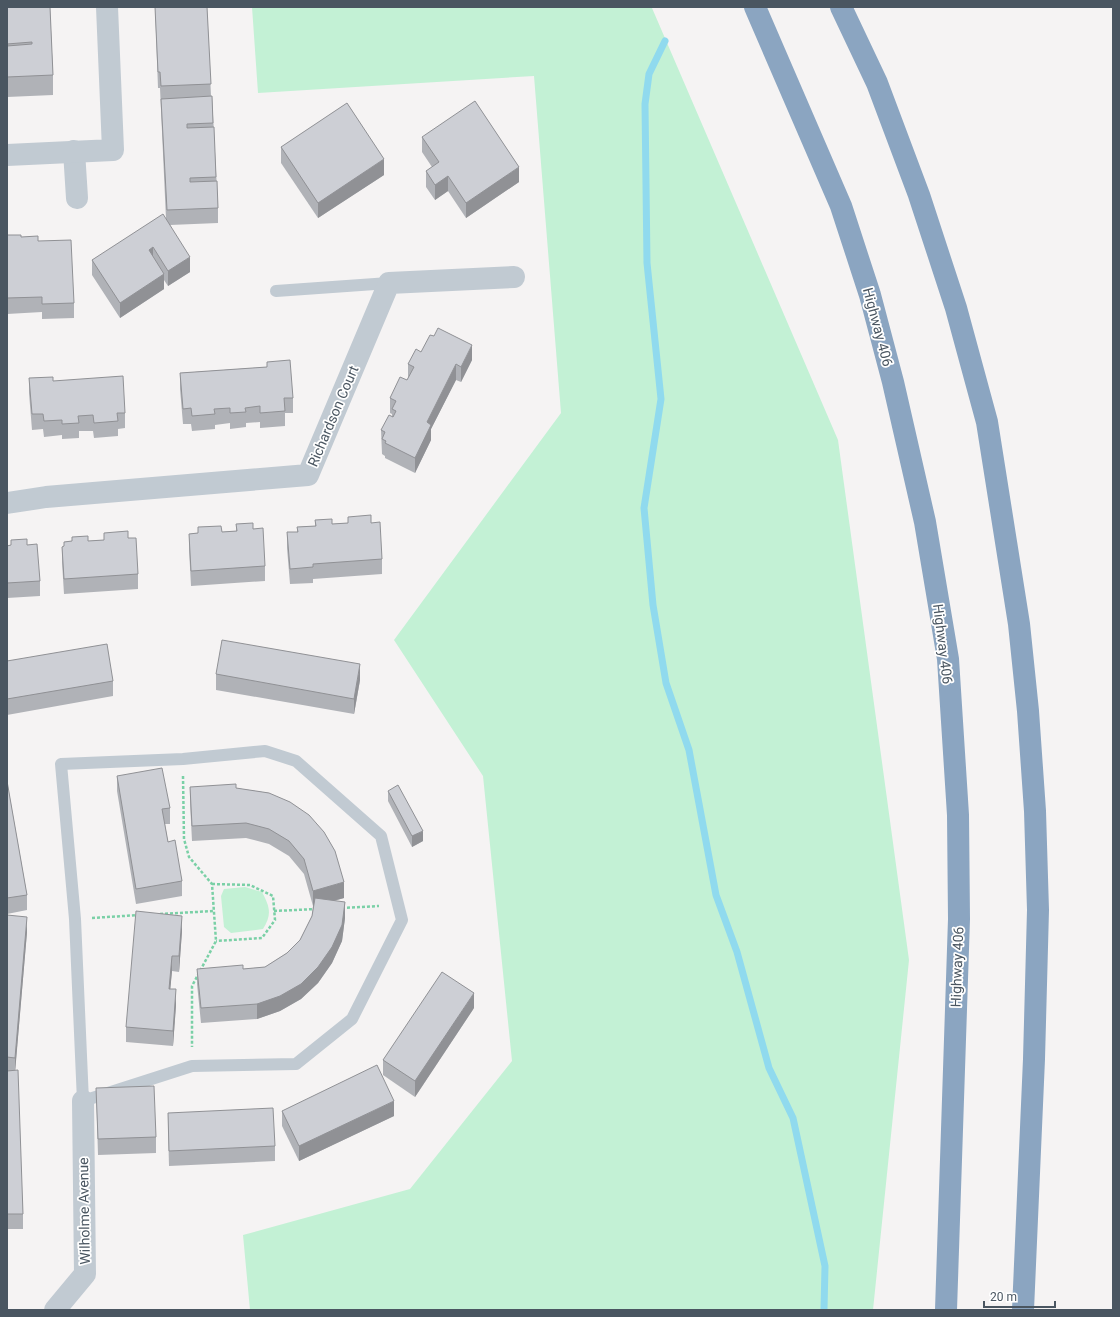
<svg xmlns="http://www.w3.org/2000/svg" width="1120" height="1317" font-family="Roboto,sans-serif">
  <rect width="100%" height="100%" fill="#f5f3f3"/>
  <g fill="#c3f1d5">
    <polygon points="252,7 652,8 838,440 909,960 873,1310 250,1310 243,1235 410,1189 512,1061 483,776 394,640 561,413 534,76 258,93"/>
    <path d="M245 887 262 892C270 907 272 915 263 929L231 933 224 927 221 896 224 889Z"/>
  </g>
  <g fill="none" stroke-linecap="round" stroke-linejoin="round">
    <polyline stroke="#90daee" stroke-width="7" points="665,41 649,74 645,104 647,263 661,399 644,508 653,605 666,683 689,750 716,895 737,952 769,1068 793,1118 825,1266 824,1310"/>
    <g stroke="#7ad0a6" stroke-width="2.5" stroke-dasharray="3 2" stroke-linecap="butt">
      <polyline points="183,776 184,839 189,857 212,884 216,941 192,986 192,1047"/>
      <polyline points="212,884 250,885 273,896 275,920 262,938 216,941"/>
      <polyline points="342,908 379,906"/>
      <polyline points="274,911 316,909"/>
      <polyline points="160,914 214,911"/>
      <polyline points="92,918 139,915"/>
    </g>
    <g stroke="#c1cad2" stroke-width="12">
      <polyline points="276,291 389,283"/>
      <polygon points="265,751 296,761 381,836 402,920 352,1019 296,1064 192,1066 83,1101 75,919 61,764 183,759"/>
    </g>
    <g stroke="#c1cad2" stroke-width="22">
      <polyline points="74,151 77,198"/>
      <polyline points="7,155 113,150 107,7"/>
      <polyline points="7,503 46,497 308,475 389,283 514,277"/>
      <polyline points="55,1310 85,1274 83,1101"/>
    </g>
    <g stroke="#8ba5c1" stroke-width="22">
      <polyline points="755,7 841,206 870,295 893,382 925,522 948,659 958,815 959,919 946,1310"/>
      <polyline points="841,7 877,83 919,195 956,308 987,422 1019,624 1028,711 1035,811 1038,910 1034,1059 1023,1310"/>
    </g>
  </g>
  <g fill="#b0b2b7">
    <polygon points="7,7 50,7 53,75 53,95 7,97"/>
    <polygon points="155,7 207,7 211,96 212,96 218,208 218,223 170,225 190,272 168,286 164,280 164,289 120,318 92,275 92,260 166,219 160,88 158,88"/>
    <polygon points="422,137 519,182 466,218 448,191 435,200 426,187 426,171 432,167 422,152"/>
    <polygon points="281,147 384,175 318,218 281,163"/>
    <polygon points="7,235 21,237 38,241 74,303 74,318 42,319 42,312 7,314"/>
    <polygon points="421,352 472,360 461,382 456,380 431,429 431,440 415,473 385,458 385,456 382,454 381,430 392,416 392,414 390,413 390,398 407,380 408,378 408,364"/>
    <polygon points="267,362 293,398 293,413 285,413 285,426 260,428 260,422 246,423 246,427 230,429 230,423 215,425 215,429 192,431 191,424 183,424 180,389 180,373 267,367"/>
    <polygon points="29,378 53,381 125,413 125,428 118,429 118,436 94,438 93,431 79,431 79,438 62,439 62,435 44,437 43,429 32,430 29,393"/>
    <polygon points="348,517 371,523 382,559 382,574 313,579 313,583 290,584 287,548 287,532 297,532 297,527 315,526 315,520 332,524 348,523"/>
    <polygon points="236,524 253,529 265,566 265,581 191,586 189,549 189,534 198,533 198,527 222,532 236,531"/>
    <polygon points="104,533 128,538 138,574 138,589 64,594 62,562 62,547 64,546 64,542 72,541 72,537 88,541 104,540"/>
    <polygon points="27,545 40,581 40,596 7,598 7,546"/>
    <polygon points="7,661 113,681 113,696 7,715"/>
    <polygon points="216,674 360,680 354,714 216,690"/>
    <polygon points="117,776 170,808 170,824 165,824 168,842 182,881 182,896 136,904 117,791"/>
    <polygon points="7,781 27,895 27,910 7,914"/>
    <polygon points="190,787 236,788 269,793 344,898 334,901 345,918 342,941 332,963 318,983 301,999 280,1011 257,1019 201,1023 197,984 197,969 243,969 265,967 287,953 300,940 312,916 313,906 304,874 289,856 269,844 246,838 192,841 190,802"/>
    <polygon points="388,791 423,841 412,847 388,801"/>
    <polygon points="7,915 27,932 15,1071 23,1214 23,1229 7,1229"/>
    <polygon points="182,931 179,972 172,971 170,989 176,1005 173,1046 126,1042 126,1027"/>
    <polygon points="474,1008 415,1097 383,1075 383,1060"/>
    <polygon points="96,1088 156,1137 156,1153 98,1155"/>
    <polygon points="282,1111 394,1116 299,1161 282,1126"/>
    <polygon points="168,1113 275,1146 275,1161 169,1166 168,1128"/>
  </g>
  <g fill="#909195">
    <polygon points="384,159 384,175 318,218 318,203"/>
    <polygon points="519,167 519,182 466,218 466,203"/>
    <polygon points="448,176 448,191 435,200 435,185"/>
    <polygon points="153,247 153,263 149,250"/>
    <polygon points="190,257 190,272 168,286 168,271"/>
    <polygon points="164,274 164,289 120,318 120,303"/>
    <polygon points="472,345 472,360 461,382 461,367"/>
    <polygon points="456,364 456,380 431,429 431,440 415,473 415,458 427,422"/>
    <polygon points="360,664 360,680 354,714 354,699"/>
    <polygon points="423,831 423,841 412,847 412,836"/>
    <polygon points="344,882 344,898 313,906 313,891"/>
    <polygon points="345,902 345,918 342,941 332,963 318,983 301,999 280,1011 257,1019 257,1004"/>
    <polygon points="182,916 182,931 179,972 179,956"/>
    <polygon points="27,917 27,932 15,1073 15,1058"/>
    <polygon points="172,956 172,971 169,1004 169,989"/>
    <polygon points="176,989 176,1005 173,1046 173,1031"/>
    <polygon points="474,993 474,1008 415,1097 415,1081"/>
    <polygon points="394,1101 394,1116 299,1161 299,1146"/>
  </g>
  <g fill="#cdcfd5" stroke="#909195">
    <polygon points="7,7 50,7 53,75 7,77 7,46 32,44 32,42 7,44"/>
    <polygon points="155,7 207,7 211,84 161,86 160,72 158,72"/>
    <polygon points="212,96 213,123 187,124 187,128 214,127 216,177 190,178 190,182 217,181 218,208 167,210 161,99"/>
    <polygon points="475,101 519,167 466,203 448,176 435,185 426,171 439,162 422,137"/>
    <polygon points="347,103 384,159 318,203 281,147"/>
    <polygon points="163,214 190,257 168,271 153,247 149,250 164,274 120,303 92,260"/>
    <polygon points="7,235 21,235 21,237 38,236 38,241 71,240 74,303 42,304 42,297 7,298"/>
    <polygon points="438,328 472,345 461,367 456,364 427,422 431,425 415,458 385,443 386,441 382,439 385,432 381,430 389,415 393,417 396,411 392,409 396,401 390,398 400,377 407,380 414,367 408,364 416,349 421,352 430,335 434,336"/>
    <polygon points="290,360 293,398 284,398 285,411 260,413 260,406 245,408 246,412 230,413 230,408 214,409 215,414 192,416 191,408 183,409 180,373 267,367 267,362"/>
    <polygon points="123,376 125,413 117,413 118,421 94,423 93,415 78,416 79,423 62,424 62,420 44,421 43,414 32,414 29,378 53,377 53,381"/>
    <polygon points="371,515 371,523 380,522 382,559 313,564 313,567 290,569 287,532 298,532 297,527 316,526 315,520 332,519 332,524 348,523 348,517"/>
    <polygon points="253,523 253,529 263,528 265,566 191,571 189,534 198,533 198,527 221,526 222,532 237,531 236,524"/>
    <polygon points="128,531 128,538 136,538 138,574 64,579 62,547 64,546 64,542 72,541 72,537 88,536 88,541 104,540 104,533"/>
    <polygon points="27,539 27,545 37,544 40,581 7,583 7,546 11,545 11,540"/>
    <polygon points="222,640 360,664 354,699 216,674"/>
    <polygon points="107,644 113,681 7,699 7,661"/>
    <polygon points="162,768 170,808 162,809 168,842 175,840 182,881 136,889 117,776"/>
    <polygon points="7,781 27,895 7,898"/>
    <polygon points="236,784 236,788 269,793 290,802 309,815 324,832 335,851 344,882 313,891 304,859 289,841 269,829 246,823 192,826 190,787"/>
    <polygon points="398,785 423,831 412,836 388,791"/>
    <polygon points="315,898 345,902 342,925 332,947 318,967 301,984 280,996 257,1004 201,1008 197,969 243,965 243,969 265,967 287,953 300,940 312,916"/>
    <polygon points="136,911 182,916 179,956 172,956 169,989 176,989 173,1031 126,1027"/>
    <polygon points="7,915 27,917 15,1058 7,1057"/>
    <polygon points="442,972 474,993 415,1081 383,1060"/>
    <polygon points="377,1065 394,1101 299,1146 282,1111"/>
    <polygon points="18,1070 23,1214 7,1214 7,1071"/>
    <polygon points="154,1086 156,1137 98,1139 96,1088"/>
    <polygon points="273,1108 275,1146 169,1151 168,1113"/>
  </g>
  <g text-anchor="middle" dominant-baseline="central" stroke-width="3.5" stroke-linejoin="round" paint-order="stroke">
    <g font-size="14" fill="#4a5661" stroke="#fff">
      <text transform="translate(878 327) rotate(75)">Highway 406</text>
      <text transform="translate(333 416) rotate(-67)">Richardson Court</text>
      <text transform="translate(943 644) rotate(83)">Highway 406</text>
      <text transform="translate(957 967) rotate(-88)">Highway 406</text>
      <text transform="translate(84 1211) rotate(-91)">Wilholme Avenue</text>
    </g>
  </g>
  <rect width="1120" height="1317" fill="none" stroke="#4a5661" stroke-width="16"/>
  <path d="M984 1301v6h71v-6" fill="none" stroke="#4a5661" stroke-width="2"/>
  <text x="990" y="1301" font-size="12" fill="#4a5661" stroke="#ffffff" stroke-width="3" paint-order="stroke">20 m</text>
</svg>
